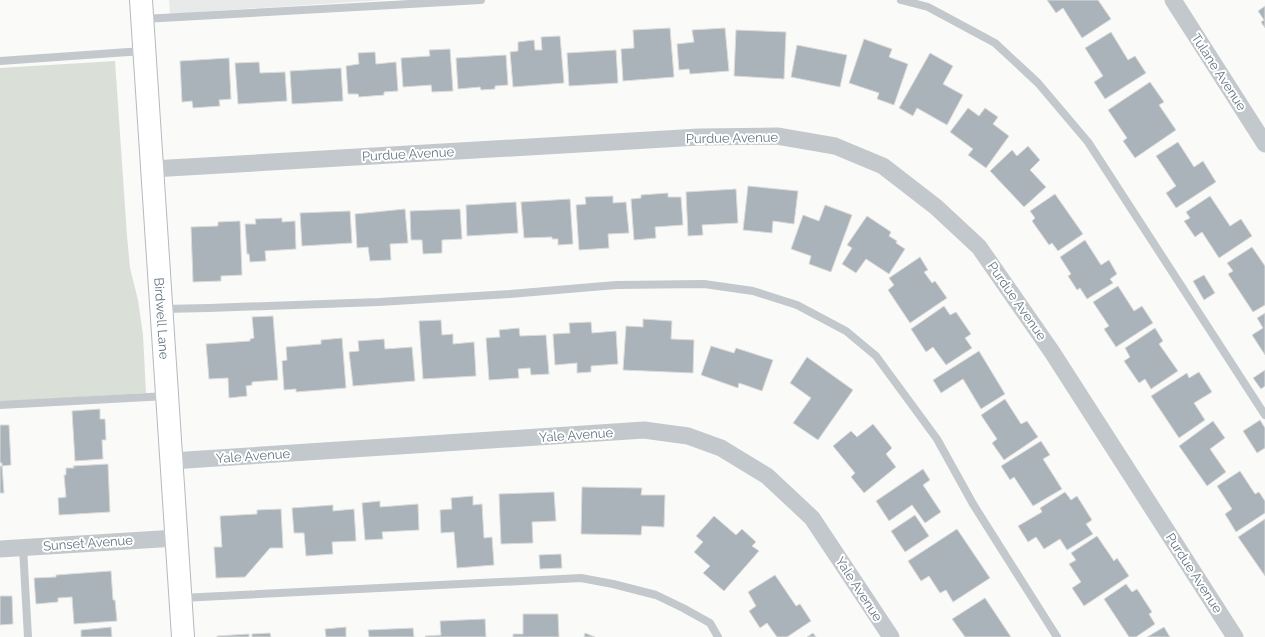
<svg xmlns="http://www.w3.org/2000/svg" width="1265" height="637" font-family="Raleway,sans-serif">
  <rect width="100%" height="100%" fill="#fafaf8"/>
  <polygon fill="#e8e9e9" points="169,0 384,0 170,14"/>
  <polygon fill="#dadfd7" points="115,61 127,236 130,268 138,300 143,335 146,393 0,402 0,68"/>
  <g fill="#aab3b9" stroke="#dcdcda">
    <polygon points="1047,0 1098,0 1111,19 1082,38 1063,8 1056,13"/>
    <polygon points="1265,6 1265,28 1261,22 1264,20 1258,11"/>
    <polygon points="670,28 674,77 623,81 621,49 634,48 633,30"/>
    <polygon points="725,28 729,71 690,74 689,69 679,70 677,44 694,42 692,30"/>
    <polygon points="736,30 786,32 784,79 734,76"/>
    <polygon points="1111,32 1128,60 1135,56 1146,73 1105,99 1094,82 1103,76 1085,48"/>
    <polygon points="560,36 564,83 513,87 510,52 518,51 518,42 534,40 535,50 542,50 541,37"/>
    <polygon points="864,39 892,49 889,57 908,64 894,105 877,99 879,93 849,83"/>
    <polygon points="797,45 847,55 840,87 791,77"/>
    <polygon points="450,49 453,91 432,92 431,85 403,87 401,58 430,56 429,50"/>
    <polygon points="616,50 618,83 569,86 567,53"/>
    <polygon points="375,52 376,64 396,62 398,91 384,92 384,95 359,97 358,94 348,94 346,66 359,64 358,53"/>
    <polygon points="930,53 953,66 943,84 963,95 947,125 917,108 913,116 899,108"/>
    <polygon points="506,55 508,85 495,86 495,89 481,90 480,87 458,89 456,58"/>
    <polygon points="229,58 231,99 219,100 220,106 193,108 192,101 182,102 180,61"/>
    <polygon points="259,62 260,73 285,72 287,101 238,104 235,63"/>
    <polygon points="341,68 343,101 292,104 290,71"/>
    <polygon points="1150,82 1164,102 1159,105 1176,130 1135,158 1123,141 1127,138 1108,110"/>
    <polygon points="968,108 979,116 985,108 998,117 993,124 1009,136 986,168 968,155 973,149 950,132"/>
    <polygon points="1178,142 1194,167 1203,161 1216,182 1176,208 1166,193 1176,186 1156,156"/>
    <polygon points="1028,146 1040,160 1030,170 1046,187 1024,207 990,171 1012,150 1017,156"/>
    <polygon points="748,186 798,191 794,224 773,221 772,233 743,230"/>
    <polygon points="736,189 738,223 702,225 703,235 688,236 686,192"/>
    <polygon points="668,193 668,197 681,197 683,225 655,227 656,238 634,240 631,199 641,198 641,195"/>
    <polygon points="1055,194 1083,234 1058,251 1052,243 1049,245 1032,221 1035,218 1030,211"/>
    <polygon points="613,196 613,203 626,202 629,233 608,234 609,248 579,250 576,205 586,204 585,197"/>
    <polygon points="1210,196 1230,226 1241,219 1252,236 1219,258 1202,232 1195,237 1184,221 1190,218 1186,212"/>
    <polygon points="570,199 573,244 558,245 558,239 552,239 552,237 524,238 521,202"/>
    <polygon points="516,202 518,233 467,236 466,205"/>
    <polygon points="825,205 852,215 831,272 809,264 811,256 791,249 803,215 819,221"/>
    <polygon points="405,209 408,243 390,244 391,260 370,261 368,247 357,248 355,214"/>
    <polygon points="460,209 462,239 442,240 442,253 423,254 422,240 411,240 410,211"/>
    <polygon points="350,211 352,243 302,246 300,213"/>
    <polygon points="867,216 891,232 889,236 897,241 896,243 905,249 889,274 866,259 856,273 842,264 852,248 847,245"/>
    <polygon points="282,218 282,222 295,221 296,249 265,251 266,261 250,262 249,254 247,254 245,224 256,224 255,219"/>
    <polygon points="240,221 242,275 221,276 221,281 193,282 191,227 218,226 218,222"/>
    <polygon points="1085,240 1101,265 1109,260 1117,274 1110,279 1113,283 1087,299 1080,288 1077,290 1068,276 1071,274 1060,257"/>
    <polygon points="1252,247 1265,266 1265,305 1253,312 1228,274 1233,271 1227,263"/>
    <polygon points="920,257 928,270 924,272 932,283 935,281 947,298 910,323 888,290 894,285 889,278"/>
    <polygon points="1204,275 1215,293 1204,300 1193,281"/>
    <polygon points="1118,286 1134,311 1142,306 1153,323 1116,347 1104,329 1109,326 1093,302"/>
    <polygon points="944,306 950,315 956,312 971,334 965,338 972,348 946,365 933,347 926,352 911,329"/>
    <polygon points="1265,313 1265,355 1252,335 1263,328 1257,318"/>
    <polygon points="273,316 278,380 252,382 252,385 246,386 247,396 229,398 228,378 209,379 206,344 250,341 250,339 254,338 252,317"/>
    <polygon points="643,319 672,321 671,339 694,340 693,373 623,370 626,326 643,327"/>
    <polygon points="441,320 442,335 453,334 453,344 474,342 476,376 423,379 419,321"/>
    <polygon points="591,322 592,333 616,331 618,364 591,366 591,372 577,373 577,363 555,365 553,334 570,333 569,323"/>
    <polygon points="519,328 520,336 546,335 549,374 531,375 530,368 518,369 519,378 489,380 486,338 500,337 499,330"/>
    <polygon points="1155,328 1163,341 1159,344 1178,371 1151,389 1145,379 1139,383 1124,361 1130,357 1125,348"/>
    <polygon points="342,338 346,388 296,392 296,389 284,390 282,361 287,360 286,347 321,344 321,340"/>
    <polygon points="384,339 385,349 412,347 415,381 353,386 349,352 359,351 358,341"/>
    <polygon points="711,346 734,353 736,348 773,360 762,391 739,383 738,388 701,375"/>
    <polygon points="979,351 1005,394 981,409 963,379 941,393 933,380"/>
    <polygon points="807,357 853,390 818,440 793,423 811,398 790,383"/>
    <polygon points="1265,370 1265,386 1261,389 1253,378"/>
    <polygon points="1199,372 1212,392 1194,403 1205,420 1179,438 1151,396 1187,373 1189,378"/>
    <polygon points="1005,399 1021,424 1027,421 1038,437 1004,460 992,443 997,439 981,415"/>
    <polygon points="100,409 100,419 105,419 106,440 102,440 103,459 75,461 72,411"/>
    <polygon points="1260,420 1265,428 1265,448 1257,453 1243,431"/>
    <polygon points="1213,421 1225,438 1210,449 1226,472 1207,486 1179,446"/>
    <polygon points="873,424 892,448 886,454 896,467 864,493 851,477 855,473 833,446 851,431 857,437"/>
    <polygon points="0,425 9,425 11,465 2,466 2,463 0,463"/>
    <polygon points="1041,441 1050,455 1043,459 1062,489 1033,506 1014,477 1010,480 1001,466"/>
    <polygon points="108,464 110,512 59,515 58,498 66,497 64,475 66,475 66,468 74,468 73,466"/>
    <polygon points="0,466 2,466 4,493 0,493"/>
    <polygon points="923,469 930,480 923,485 941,512 925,523 912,505 889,521 876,501"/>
    <polygon points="1240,471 1255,494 1259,492 1265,501 1265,513 1236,532 1225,514 1232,509 1217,486"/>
    <polygon points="582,487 642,488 641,495 665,495 664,527 642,526 641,535 581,534"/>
    <polygon points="554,492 556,521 532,522 533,543 501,544 499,494"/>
    <polygon points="1065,492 1071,500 1077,496 1092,520 1086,524 1093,534 1067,550 1060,539 1044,549 1036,537 1028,542 1018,526 1042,512 1040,508"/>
    <polygon points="473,496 473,505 482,504 484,538 492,537 494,565 457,568 454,532 441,533 440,510 452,509 451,498"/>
    <polygon points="380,501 380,507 418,504 419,530 382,532 383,539 365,540 362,503"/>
    <polygon points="333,505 333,511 354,509 356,541 332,542 333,554 306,556 304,533 294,533 292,508"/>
    <polygon points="281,509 283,548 270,548 245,577 216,578 214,547 222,547 220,516 257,514 257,510"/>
    <polygon points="915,515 929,536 905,552 891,531"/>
    <polygon points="714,516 736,535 742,529 756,542 752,546 759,551 724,591 703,573 710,566 694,552 703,542 696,536"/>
    <polygon points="1265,519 1265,576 1238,537"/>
    <polygon points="957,529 990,578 953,602 946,590 940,593 929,576 921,581 908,561"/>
    <polygon points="1097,536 1114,561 1117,558 1129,576 1084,606 1072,588 1081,582 1069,564 1076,560 1071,553"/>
    <polygon points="561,554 562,568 540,569 539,555"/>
    <polygon points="111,571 113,600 115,600 117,621 74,624 72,597 58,598 58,602 36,604 34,578 56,577 56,575"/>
    <polygon points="775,575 796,606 800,604 811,621 787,637 777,637 767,623 760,628 749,611 756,606 748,592"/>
    <polygon points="1126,584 1132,592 1137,589 1152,612 1149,614 1155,624 1136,637 1129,637 1104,599"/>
    <polygon points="0,596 12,596 13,624 0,625"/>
    <polygon points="985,598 1011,637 965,637 952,619"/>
    <polygon points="523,614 558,614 559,637 513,637 513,634 523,634"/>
    <polygon points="485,619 486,637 426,637 425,636 441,635 440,621"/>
    <polygon points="111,627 112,637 81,637 81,630"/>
    <polygon points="346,627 346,637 326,637 325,629"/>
    <polygon points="1164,627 1170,637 1147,637"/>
    <polygon points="413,628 414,637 369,637 368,630"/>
    <polygon points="270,633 271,637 252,637 252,634"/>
    <polygon points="585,633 595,637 584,637"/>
    <polygon points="813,633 816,637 807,637"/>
    <polygon points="249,634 249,637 217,637 217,636"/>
  </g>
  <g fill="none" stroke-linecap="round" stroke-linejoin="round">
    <g stroke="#b3babf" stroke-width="24">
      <g id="secondary">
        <path id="s1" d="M141 0 183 637"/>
      </g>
    </g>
    <g stroke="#c3c8cc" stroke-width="8">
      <polyline points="901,0 928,7 995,43 1038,83 1088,142 1265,415"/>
      <polyline points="143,19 481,0"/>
      <polyline points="0,61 143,51"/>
      <polyline points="162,309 209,308 379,302 510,294 616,285 704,284 753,291 797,305 846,331 876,356 937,439 973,504 1057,637"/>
      <polyline points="0,405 167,396"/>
      <polyline points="23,548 28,637"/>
      <polyline points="181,598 581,578 613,584 656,595 683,608 710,623 718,637"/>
    </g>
    <g stroke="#c3c8cc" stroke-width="17">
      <polyline points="1173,0 1265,144"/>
      <polyline points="152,169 699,137 777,136 835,146 883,166 936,207 979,247 1052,352 1235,637"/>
      <polyline points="171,461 644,430 688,436 721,448 767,476 812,518 891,637"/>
      <polyline points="0,549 176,538"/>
    </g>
    <use href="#secondary" stroke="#fff" stroke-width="22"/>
  </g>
  <g text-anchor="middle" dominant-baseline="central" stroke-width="4" stroke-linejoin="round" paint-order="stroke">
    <g font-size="13" fill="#657683" stroke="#fff">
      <text transform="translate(1219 72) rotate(57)">Tulane Avenue</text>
      <text transform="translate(732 138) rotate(-1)">Purdue Avenue</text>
      <text transform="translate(408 154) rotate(-3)">Purdue Avenue</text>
      <text transform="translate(1017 301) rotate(55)">Purdue Avenue</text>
      <text stroke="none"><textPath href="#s1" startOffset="319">Birdwell Lane</textPath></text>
      <text transform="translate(576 435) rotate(-4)">Yale Avenue</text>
      <text transform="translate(253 456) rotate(-4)">Yale Avenue</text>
      <text transform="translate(88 543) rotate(-4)">Sunset Avenue</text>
      <text transform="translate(1194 573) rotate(57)">Purdue Avenue</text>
      <text transform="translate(859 589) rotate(57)">Yale Avenue</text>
    </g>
  </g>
</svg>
